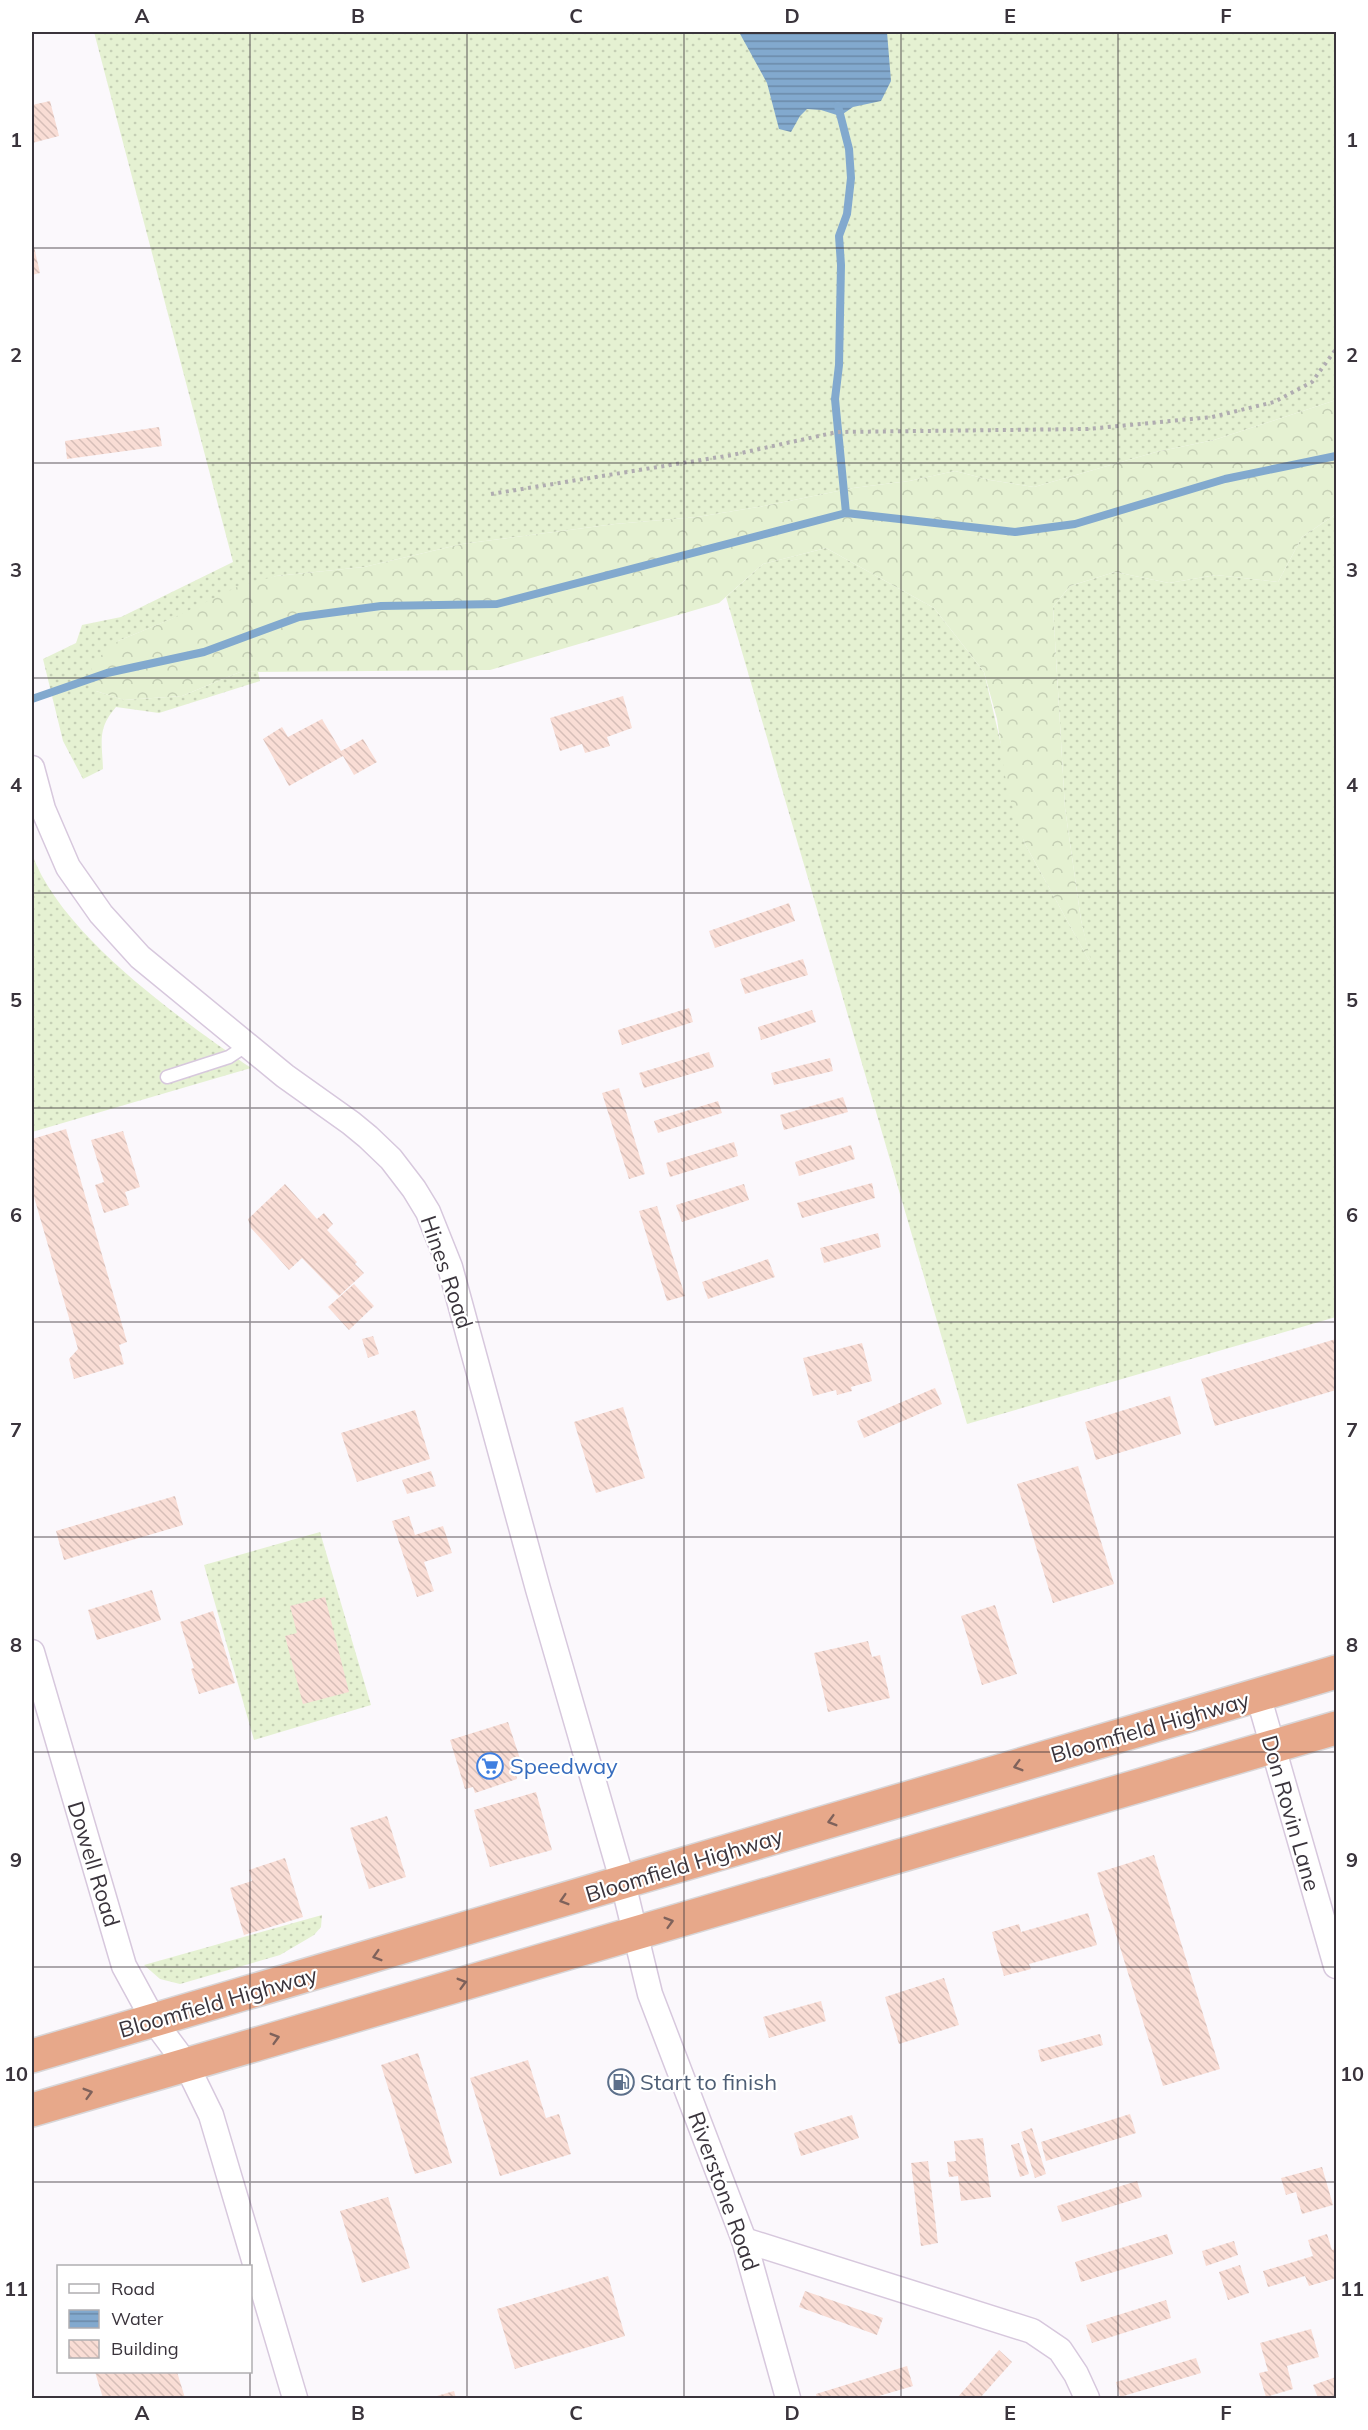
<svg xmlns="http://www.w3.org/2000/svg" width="1368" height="2430" font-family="Mulish,sans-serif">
  <defs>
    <pattern id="grass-dots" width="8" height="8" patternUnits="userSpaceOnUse" patternTransform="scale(1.5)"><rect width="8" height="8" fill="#e5f1d2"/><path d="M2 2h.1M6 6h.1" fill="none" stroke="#c5cfb5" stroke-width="1.8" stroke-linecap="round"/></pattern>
    <pattern id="forest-crowns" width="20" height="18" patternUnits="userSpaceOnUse" patternTransform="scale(1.5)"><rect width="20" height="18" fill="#e5f1d2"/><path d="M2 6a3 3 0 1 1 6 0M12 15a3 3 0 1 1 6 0" fill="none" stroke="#c5cfb5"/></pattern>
    <pattern id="water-rules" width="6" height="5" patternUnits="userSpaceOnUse" patternTransform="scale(1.5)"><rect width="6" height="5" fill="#82a9ce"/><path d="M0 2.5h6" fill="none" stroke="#6b8aa8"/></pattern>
    <pattern id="building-back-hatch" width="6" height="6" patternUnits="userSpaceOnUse" patternTransform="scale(1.5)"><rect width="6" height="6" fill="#f9ddd5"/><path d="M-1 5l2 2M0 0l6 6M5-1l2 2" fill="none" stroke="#d6beb8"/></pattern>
  </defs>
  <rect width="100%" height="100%" fill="#fbf8fc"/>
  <g fill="url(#grass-dots)">
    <path d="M94 32H1336V400L1214 440 1156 452 1034 487 990 480 955 471 909 481 853 488 764 506 697 517 615 524 462 544 364 567 276 576 118 641 96 691 124 700 182 696 240 672H258L260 681 159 713 116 707C97 729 102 741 103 769L83 779 63 741 43 659 76 643 82 625 121 617 233 562Z"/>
    <polygon points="1336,514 1336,1317 967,1424 726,597 763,564 826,548 934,608 984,672 1024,842 1091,964 1081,920 1065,808 1053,607 1070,586 1115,572 1169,583 1216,575 1278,582 1302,537"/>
    <path d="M32 854C61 935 180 1019 251 1068L32 1132Z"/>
    <polygon points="320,1532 371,1705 254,1740 204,1565"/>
    <polygon points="322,1915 321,1927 314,1935 280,1955 180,1984 160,1979 144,1965"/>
  </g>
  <polygon fill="url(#forest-crowns)" points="1336,400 1336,514 1302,537 1278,582 1216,575 1169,583 1115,572 1070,586 1053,607 1065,808 1081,920 1092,966 1024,842 1007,789 997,719 984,672 934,608 826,548 763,564 719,603 490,670 240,672 182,696 124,700 96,691 91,664 118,641 171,619 239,586 276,576 364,567 462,544 615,524 697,517 764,506 853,488 909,481 955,471 990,480 1034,487 1156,452 1214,440"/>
  <polygon fill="url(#water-rules)" points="739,32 887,32 891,81 881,101 853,107 840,116 821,110 807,109 800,116 791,132 779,129 767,83"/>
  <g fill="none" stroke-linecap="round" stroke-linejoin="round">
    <g stroke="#82a9ce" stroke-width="8">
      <polyline points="838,106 849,149 851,178 847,214 839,236 841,265 839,365 835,399 846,513"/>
      <polyline points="32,699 107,673 204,652 299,617 381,606 497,604 846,513 1015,532 1075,524 1225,479 1336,456"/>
    </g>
  </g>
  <g fill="url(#building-back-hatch)">
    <polygon points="50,101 59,136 32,143 32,105"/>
    <polygon points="32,238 40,273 32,275"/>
    <polygon points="159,427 162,446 67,459 65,441"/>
    <polygon points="623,696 632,728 607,737 610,746 585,753 582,744 560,751 550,718"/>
    <polygon points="322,719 341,751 363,739 377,762 354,775 343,756 289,786 263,739 282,727 288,737"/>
    <polygon points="789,903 795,921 715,948 709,931"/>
    <polygon points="803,959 808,975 745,994 740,979"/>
    <polygon points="689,1008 693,1022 622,1045 618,1030"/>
    <polygon points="812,1010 816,1022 761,1040 758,1027"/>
    <polygon points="709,1052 714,1067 644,1088 639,1073"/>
    <polygon points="830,1058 833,1071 774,1085 771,1073"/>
    <polygon points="619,1088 645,1174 629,1179 602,1093"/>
    <polygon points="843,1097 848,1112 784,1130 780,1115"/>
    <polygon points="718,1101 722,1113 658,1133 654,1121"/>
    <polygon points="66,1129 127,1342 119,1345 124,1364 74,1379 69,1359 78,1349 32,1190 32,1139"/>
    <polygon points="123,1131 140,1187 125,1192 129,1205 104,1213 95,1185 104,1182 91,1140"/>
    <polygon points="734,1142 738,1156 670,1177 666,1163"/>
    <polygon points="851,1145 855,1159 799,1176 795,1162"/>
    <polygon points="872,1183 875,1198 802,1218 797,1203"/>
    <polygon points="285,1184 317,1219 324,1213 333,1224 327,1230 357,1262 355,1264 364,1273 339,1296 302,1258 289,1270 251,1228 248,1219"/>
    <polygon points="744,1184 749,1200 682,1222 676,1205"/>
    <polygon points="657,1206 685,1296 667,1301 639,1211"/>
    <polygon points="878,1233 881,1247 824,1263 820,1248"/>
    <polygon points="768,1259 775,1277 708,1299 702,1282"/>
    <polygon points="354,1284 374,1306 349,1330 328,1307"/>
    <polygon points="373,1336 379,1354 368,1358 362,1339"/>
    <polygon points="1336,1339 1336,1390 1215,1426 1201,1379"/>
    <polygon points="862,1343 872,1381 851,1387 852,1391 837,1395 836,1390 813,1396 803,1358"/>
    <polygon points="935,1388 942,1404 864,1438 857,1421"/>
    <polygon points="1170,1396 1181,1434 1096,1460 1085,1422"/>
    <polygon points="623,1407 645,1478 596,1493 574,1422"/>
    <polygon points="415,1410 430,1459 357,1482 341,1433"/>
    <polygon points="1078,1466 1114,1584 1053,1603 1017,1484"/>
    <polygon points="431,1471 436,1486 407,1494 402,1480"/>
    <polygon points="175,1496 183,1525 64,1560 56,1531"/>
    <polygon points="409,1516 415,1535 443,1526 452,1553 424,1562 434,1591 417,1597 392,1521"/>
    <polygon points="152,1590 161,1620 97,1640 88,1610"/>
    <polygon points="325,1597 349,1692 303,1704 285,1636 297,1633 290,1606"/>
    <polygon points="995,1605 1017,1674 982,1685 961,1616"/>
    <polygon points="213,1611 235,1683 199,1694 191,1669 194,1668 180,1622"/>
    <polygon points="868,1641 872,1657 880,1655 890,1698 828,1712 814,1653"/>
    <polygon points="508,1722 524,1771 516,1774 517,1779 475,1793 473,1787 465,1789 450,1740"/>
    <polygon points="536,1792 552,1850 490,1867 474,1810"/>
    <polygon points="387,1816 406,1877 369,1889 350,1828"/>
    <polygon points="1154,1855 1220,2069 1163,2086 1097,1873"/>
    <polygon points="285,1858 303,1917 244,1935 230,1888 252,1881 249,1870"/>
    <polygon points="1088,1913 1097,1945 1029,1964 1031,1969 1004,1976 992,1932 1019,1924 1021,1932"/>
    <polygon points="944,1978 959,2025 899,2044 885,1997"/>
    <polygon points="821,2001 826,2021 769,2038 763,2017"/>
    <polygon points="1100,2034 1103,2045 1041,2062 1038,2050"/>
    <polygon points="418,2053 452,2163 415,2174 381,2065"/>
    <polygon points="528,2060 546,2118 559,2114 571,2154 500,2176 470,2078"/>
    <polygon points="1130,2114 1136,2133 1046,2161 1041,2142"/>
    <polygon points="852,2115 859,2138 801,2156 794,2133"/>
    <polygon points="1032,2128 1046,2174 1035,2178 1021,2132"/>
    <polygon points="983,2138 991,2197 961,2201 958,2176 949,2177 947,2162 956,2161 954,2141"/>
    <polygon points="1019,2143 1029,2174 1020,2177 1011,2145"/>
    <polygon points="928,2161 938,2243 921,2246 911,2163"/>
    <polygon points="1322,2167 1333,2205 1302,2214 1296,2192 1286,2195 1281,2178"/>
    <polygon points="1137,2181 1142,2197 1062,2222 1057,2206"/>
    <polygon points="388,2197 410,2268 362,2283 340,2211"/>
    <polygon points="1167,2234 1173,2254 1081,2282 1075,2262"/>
    <polygon points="1327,2234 1332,2250 1335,2249 1336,2253 1336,2278 1309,2286 1305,2276 1268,2287 1263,2271 1313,2256 1308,2240"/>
    <polygon points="1234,2241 1238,2255 1206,2266 1202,2251"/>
    <polygon points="1240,2265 1249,2293 1228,2300 1219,2272"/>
    <polygon points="608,2276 625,2336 515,2369 497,2309"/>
    <polygon points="805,2291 883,2318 877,2335 799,2307"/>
    <polygon points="1166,2300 1171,2318 1092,2343 1086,2325"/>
    <polygon points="1311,2329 1319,2357 1287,2366 1293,2389 1266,2397 1259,2373 1268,2371 1260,2343"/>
    <polygon points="999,2350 1012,2362 980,2398 957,2398"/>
    <polygon points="1196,2358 1201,2373 1120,2397 1116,2382"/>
    <polygon points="907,2366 913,2386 872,2398 817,2398 816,2394"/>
    <polygon points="95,2372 177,2372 185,2398 103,2398"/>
    <polygon points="1336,2377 1336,2398 1318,2398 1313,2385"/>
    <polygon points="454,2391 456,2398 430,2398"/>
  </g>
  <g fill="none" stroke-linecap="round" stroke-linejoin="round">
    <g stroke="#d7c8dd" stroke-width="15">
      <polyline id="service" points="167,1077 229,1057 247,1045"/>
    </g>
    <g stroke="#d7c8dd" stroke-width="27">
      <g id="minor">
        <polyline points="32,768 43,809 68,867 101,914 140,957 285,1076 351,1123 368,1137 391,1159 414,1189 428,1212 450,1267 538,1589 623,1883 650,1994 744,2240 788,2398"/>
        <polyline points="32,1652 124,1966 154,2021 186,2064 211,2115 295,2398"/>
        <polyline points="1258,1695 1336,1966"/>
        <polyline points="744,2240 1032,2331 1060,2350 1076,2374 1087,2398"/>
      </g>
    </g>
    <g stroke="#d8d6d8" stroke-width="36">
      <g id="trunk">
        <polyline points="32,2056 1336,1672"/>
        <polyline points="32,2110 1336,1728"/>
      </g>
    </g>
    <polyline stroke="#b0acb1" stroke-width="4" stroke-dasharray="3 4.5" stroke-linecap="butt" points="491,494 732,455 837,432 1088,429 1212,417 1274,402 1312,382 1336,349"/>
    <use href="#service" stroke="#fff" stroke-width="12"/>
    <use href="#minor" stroke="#fff" stroke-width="24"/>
    <use href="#trunk" stroke="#e7a88a" stroke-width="33"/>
  </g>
  <defs><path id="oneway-chevron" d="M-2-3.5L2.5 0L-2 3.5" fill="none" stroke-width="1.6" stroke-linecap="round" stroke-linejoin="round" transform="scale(1.5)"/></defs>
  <g stroke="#7f625b">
    <use href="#oneway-chevron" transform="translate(1018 1766) rotate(164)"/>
    <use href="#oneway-chevron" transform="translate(832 1821) rotate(164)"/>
    <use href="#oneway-chevron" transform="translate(564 1900) rotate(163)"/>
    <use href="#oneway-chevron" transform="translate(669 1922) rotate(-16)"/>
    <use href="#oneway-chevron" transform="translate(377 1956) rotate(163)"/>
    <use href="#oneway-chevron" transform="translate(462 1983) rotate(-16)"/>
    <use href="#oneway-chevron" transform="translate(275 2038) rotate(-16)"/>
    <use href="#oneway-chevron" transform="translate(88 2093) rotate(-16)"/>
  </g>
  <path fill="none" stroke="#3a343c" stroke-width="1.5" stroke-opacity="0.55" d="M250 32V2266M467 32V2398M684 32V2398M901 32V2398M1118 32V2398M32 248H1336M32 463H1336M32 678H1336M32 893H1336M32 1108H1336M32 1322H1336M32 1537H1336M32 1752H1336M32 1967H1336M32 2182H1336M250 2372V2398"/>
  <defs>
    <g id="supermarket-ring" transform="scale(1.35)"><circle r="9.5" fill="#fff" stroke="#3f7fe0" stroke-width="1.5"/><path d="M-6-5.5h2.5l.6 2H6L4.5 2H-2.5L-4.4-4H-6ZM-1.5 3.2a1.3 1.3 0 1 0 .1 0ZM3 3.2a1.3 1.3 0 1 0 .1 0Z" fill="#3f7fe0"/></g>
    <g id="fuel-ring" transform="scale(1.35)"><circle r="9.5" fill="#fff" stroke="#5c6f8a" stroke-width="1.5"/><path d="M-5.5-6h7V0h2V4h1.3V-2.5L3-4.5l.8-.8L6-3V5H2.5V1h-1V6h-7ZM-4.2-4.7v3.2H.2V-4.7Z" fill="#5c6f8a"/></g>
  </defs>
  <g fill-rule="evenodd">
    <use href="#supermarket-ring" x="490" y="1766"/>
    <use href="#fuel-ring" x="621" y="2082"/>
  </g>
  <g text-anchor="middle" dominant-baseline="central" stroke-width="4.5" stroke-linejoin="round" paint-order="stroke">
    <g font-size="22" fill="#3a343c" stroke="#fff">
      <text transform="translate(447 1272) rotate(71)">Hines Road</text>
      <text transform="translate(1150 1727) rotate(-16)">Bloomfield Highway</text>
      <text transform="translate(1291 1813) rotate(74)">Don Rovin Lane</text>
      <text transform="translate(94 1864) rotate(73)">Dowell Road</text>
      <text transform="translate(684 1865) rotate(-17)">Bloomfield Highway</text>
      <text transform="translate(218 2002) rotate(-16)">Bloomfield Highway</text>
      <text transform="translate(724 2191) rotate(70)">Riverstone Road</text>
    </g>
    <g font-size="22" fill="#366cbe" stroke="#fff" text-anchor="start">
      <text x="510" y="1766">Speedway</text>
    </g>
    <g font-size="22" fill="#4e5e75" stroke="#fff" text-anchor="start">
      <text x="640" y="2082">Start to finish</text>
    </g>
  </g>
  <rect width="1368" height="2430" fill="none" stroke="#ffffff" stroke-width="66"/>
  <rect x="57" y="2265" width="195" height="108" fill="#ffffff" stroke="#b0aeb1" stroke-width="1.5"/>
  <rect x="69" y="2284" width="30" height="9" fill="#ffffff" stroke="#b0aeb1" stroke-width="1.5"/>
  <text x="111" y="2295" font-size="18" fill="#3a343c">Road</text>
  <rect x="69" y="2310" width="30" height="18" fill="url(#water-rules)" stroke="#b0aeb1" stroke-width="1.5"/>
  <text x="111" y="2325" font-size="18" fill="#3a343c">Water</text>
  <rect x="69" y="2340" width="30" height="18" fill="url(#building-back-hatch)" stroke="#b0aeb1" stroke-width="1.5"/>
  <text x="111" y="2355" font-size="18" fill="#3a343c">Building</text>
  <rect x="33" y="33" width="1302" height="2364" fill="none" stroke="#3a343c" stroke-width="2"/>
  <g font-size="20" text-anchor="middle" font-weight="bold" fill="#3a343c">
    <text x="142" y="23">A</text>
    <text x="358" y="23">B</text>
    <text x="576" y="23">C</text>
    <text x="792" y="23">D</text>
    <text x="1010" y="23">E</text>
    <text x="1226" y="23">F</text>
    <text x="16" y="147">1</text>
    <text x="1352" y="147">1</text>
    <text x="16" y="362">2</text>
    <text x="1352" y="362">2</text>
    <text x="16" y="577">3</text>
    <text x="1352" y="577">3</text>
    <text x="16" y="792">4</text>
    <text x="1352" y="792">4</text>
    <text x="16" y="1007">5</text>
    <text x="1352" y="1007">5</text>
    <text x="16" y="1222">6</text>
    <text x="1352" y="1222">6</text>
    <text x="16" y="1437">7</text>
    <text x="1352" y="1437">7</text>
    <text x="16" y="1652">8</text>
    <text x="1352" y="1652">8</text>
    <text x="16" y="1867">9</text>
    <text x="1352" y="1867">9</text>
    <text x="16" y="2081">10</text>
    <text x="1352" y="2081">10</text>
    <text x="16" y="2296">11</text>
    <text x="1352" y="2296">11</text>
    <text x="142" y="2420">A</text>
    <text x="358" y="2420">B</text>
    <text x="576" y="2420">C</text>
    <text x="792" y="2420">D</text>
    <text x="1010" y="2420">E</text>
    <text x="1226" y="2420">F</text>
  </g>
</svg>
